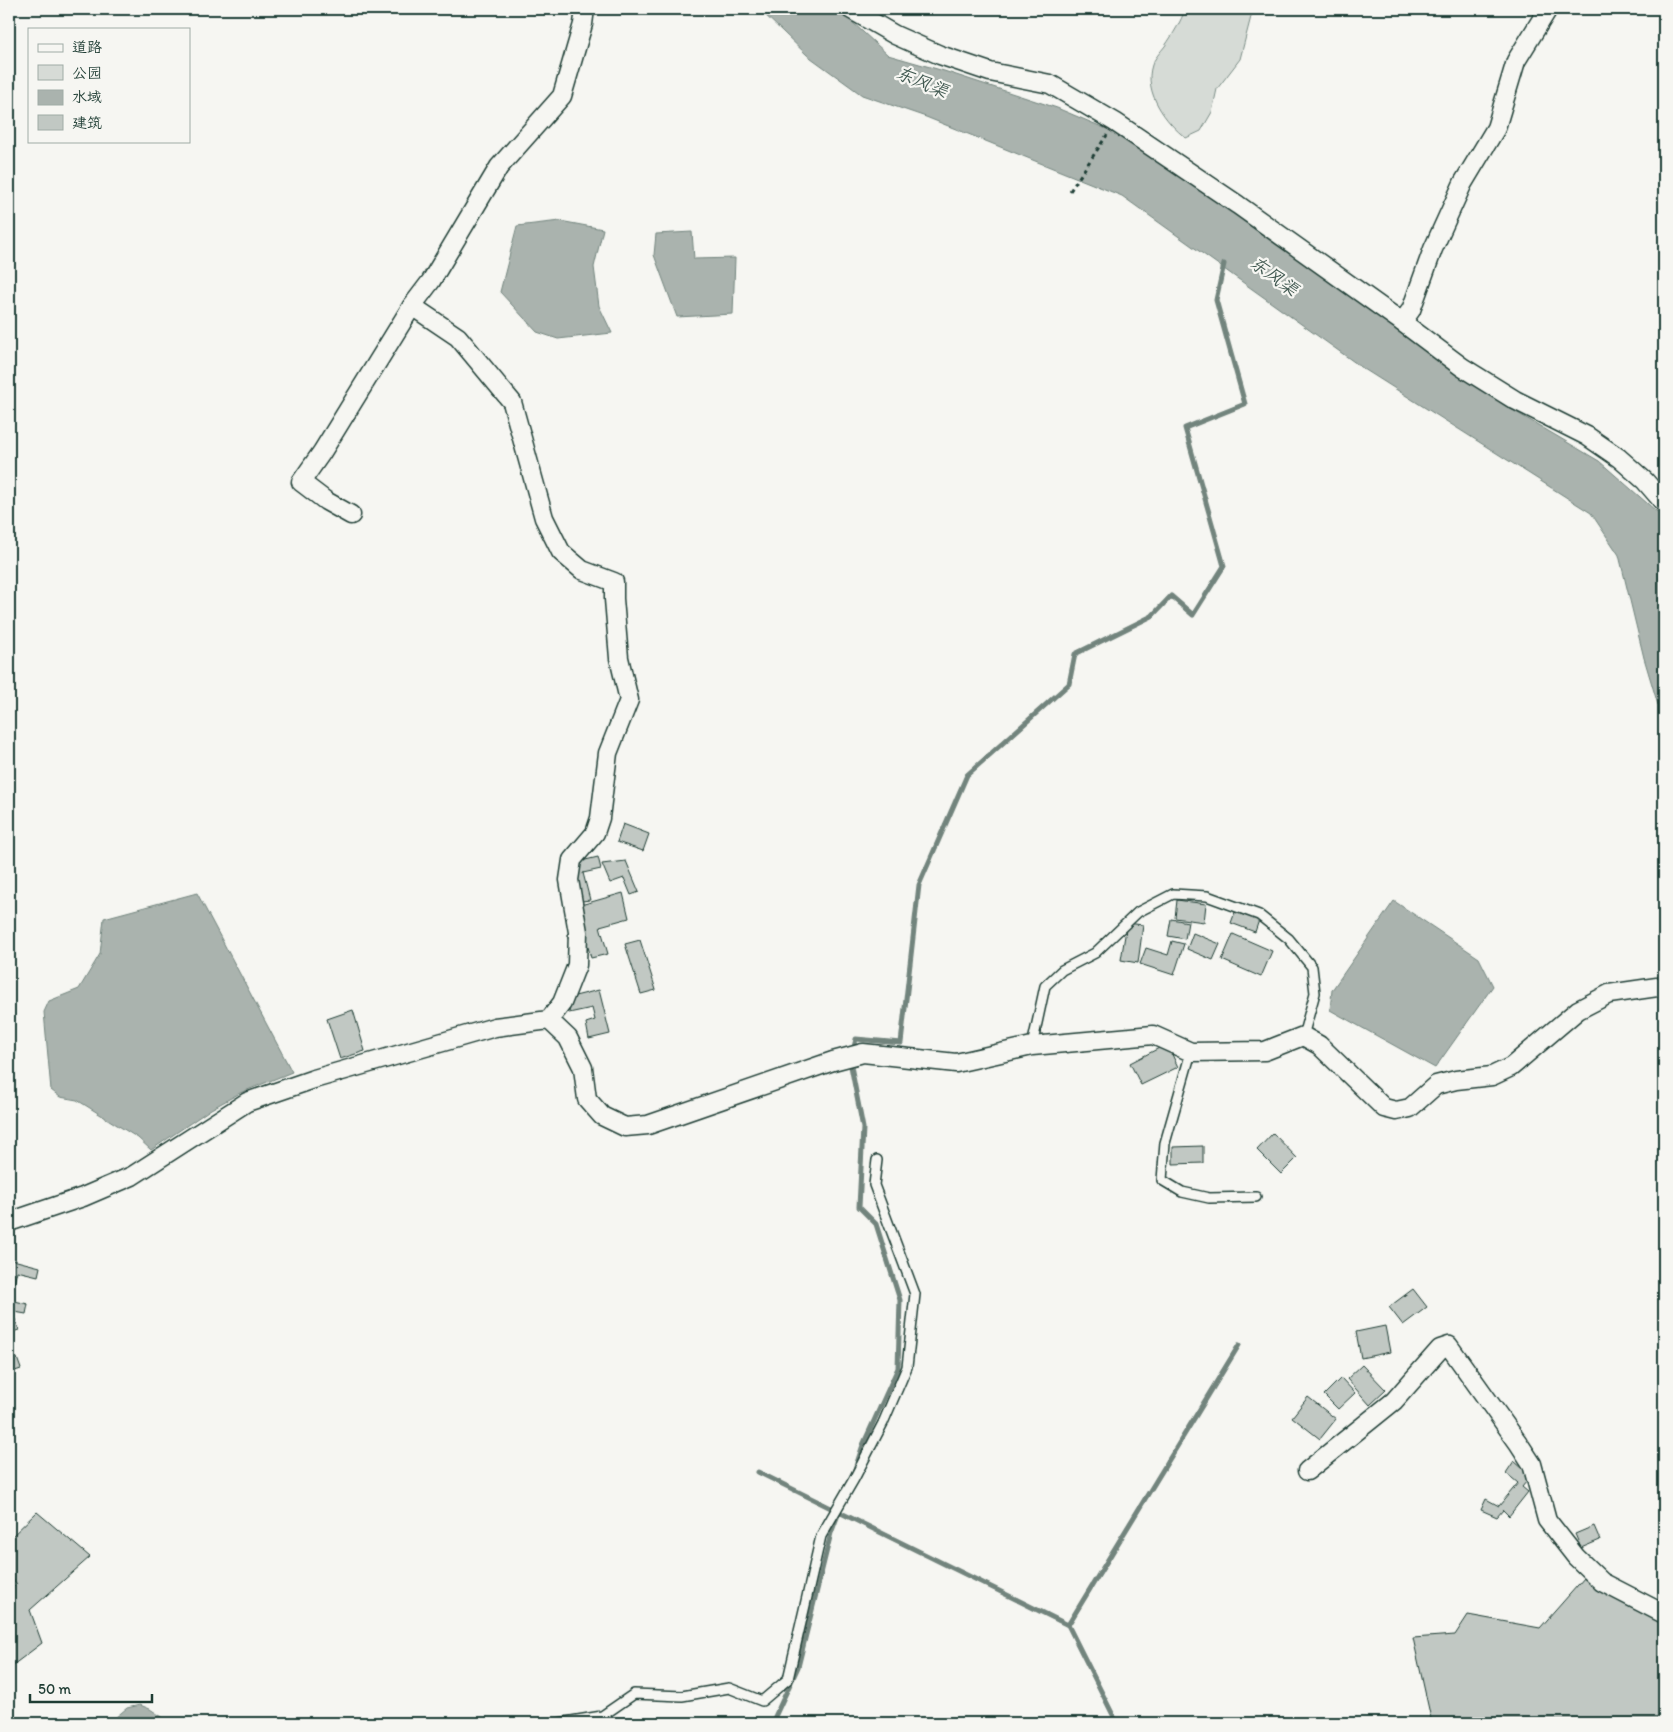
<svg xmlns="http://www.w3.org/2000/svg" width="1673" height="1732" font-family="Itim,'LXGW WenKai TC',sans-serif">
  <rect width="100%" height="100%" fill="#f6f6f2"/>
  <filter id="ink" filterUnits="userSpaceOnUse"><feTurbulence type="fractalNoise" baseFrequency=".02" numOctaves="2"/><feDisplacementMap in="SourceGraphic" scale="10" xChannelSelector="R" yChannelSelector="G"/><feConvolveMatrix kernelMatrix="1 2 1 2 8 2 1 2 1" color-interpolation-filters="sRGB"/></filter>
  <g filter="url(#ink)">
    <path fill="#d6dbd6" stroke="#7a8c85" d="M1185 9H1253L1240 59 1217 89 1212 112 1201 131 1186 138C1166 123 1143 92 1152 65 1154 59 1161 51 1165 46 1173 34 1181 22 1185 9Z"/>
    <g fill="#aab3ae" stroke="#72847d">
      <polygon points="759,9 838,9 888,55 944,71 1057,108 1135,141 1504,405 1599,461 1664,518 1664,725 1644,658 1619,555 1591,513 1364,369 1122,196 926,117 862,95 807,55"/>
      <polygon points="560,221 603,229 594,267 599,306 612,333 558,339 537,332 500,292 517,226"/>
      <polygon points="692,232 694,259 735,258 733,314 677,317 654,255 656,234"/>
      <polygon points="197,893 292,1072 240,1093 211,1109 151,1150 138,1138 77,1100 60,1097 51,1090 44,1012 49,1001 79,989 100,954 104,918"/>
      <polygon points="1394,901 1479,958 1493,986 1435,1068 1330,1010 1332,990"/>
      <polygon points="140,1705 150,1709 171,1723 109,1723 127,1708"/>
    </g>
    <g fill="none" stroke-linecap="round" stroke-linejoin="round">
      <g stroke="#72847d" stroke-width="5">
        <polyline points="853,1051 856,1039 901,1043 919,885 967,775 1069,684 1075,654 1152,616 1171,596 1193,615 1224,566 1185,428 1245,404 1216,300 1224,264"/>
        <polyline points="850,1061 863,1128 859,1207 876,1224 900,1300 898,1368 863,1445 854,1472"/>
        <polyline points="758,1472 1068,1625 1117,1723"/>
        <polyline points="1068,1625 1239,1345"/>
        <polyline points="772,1723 798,1667 831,1533 839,1512"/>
      </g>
    </g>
    <g fill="#c1c8c3" stroke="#1f3d34">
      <polygon points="623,824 649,834 643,851 617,842"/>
      <polygon points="598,857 601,869 583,873 590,900 582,901 573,863"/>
      <polygon points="626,861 639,892 631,895 624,878 610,883 602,864"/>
      <polygon points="623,893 629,918 600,926 608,954 591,958 577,906"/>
      <polygon points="1177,900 1206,904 1204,922 1175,918"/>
      <polygon points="1235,912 1259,920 1255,932 1231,923"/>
      <polygon points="1171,919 1188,922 1185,939 1168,936"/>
      <polygon points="1127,923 1143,925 1138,963 1121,960"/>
      <polygon points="1193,933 1220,944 1213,960 1187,949"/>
      <polygon points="1233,934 1272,951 1261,977 1222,960"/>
      <polygon points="640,940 656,990 641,994 625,944"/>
      <polygon points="1172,941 1184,944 1174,975 1140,964 1146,948 1168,955"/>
      <polygon points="599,990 610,1034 589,1039 586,1023 595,1020 592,1008 569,1013 571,997"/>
      <polygon points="353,1010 365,1051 340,1059 327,1019"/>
      <polygon points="1167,1044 1178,1067 1141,1085 1130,1063"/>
      <polygon points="1273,1133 1297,1158 1281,1174 1257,1150"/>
      <polygon points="1203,1146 1203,1163 1173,1164 1173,1147"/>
      <polygon points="9,1259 40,1267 38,1276 17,1271 10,1300 28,1304 26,1314 9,1311"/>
      <polygon points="1413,1289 1427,1307 1403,1325 1389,1307"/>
      <polygon points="15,1319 19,1330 9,1333 9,1321"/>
      <polygon points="1385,1326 1390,1352 1361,1358 1356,1332"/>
      <polygon points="17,1358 21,1369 9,1373 9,1360"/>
      <polygon points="1362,1365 1386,1390 1370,1405 1347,1379"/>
      <polygon points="1341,1378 1355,1393 1338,1409 1324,1395"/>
      <polygon points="1308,1397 1336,1419 1320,1439 1292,1417"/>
      <polygon points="1514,1461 1531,1476 1522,1487 1528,1492 1509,1516 1503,1510 1497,1517 1481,1510 1486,1499 1499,1506 1518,1483 1506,1473"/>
      <polygon points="37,1512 90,1557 30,1610 42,1643 9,1668 9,1592 17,1584 9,1575 9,1539"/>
      <polygon points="1594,1526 1600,1540 1581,1548 1575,1534"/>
      <polygon points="1585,1577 1664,1624 1664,1723 1432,1723 1413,1638 1455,1635 1468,1615 1540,1628"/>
    </g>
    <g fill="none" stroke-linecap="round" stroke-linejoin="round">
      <g stroke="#1f3d34" stroke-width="12">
        <g id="service">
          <polyline points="1032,1046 1045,986 1062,970 1095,953 1138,912 1173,894 1207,896 1259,915 1289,939 1312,967 1315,993 1303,1036"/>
          <polyline points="1191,1052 1165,1143 1162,1180 1182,1192 1209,1198 1256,1197"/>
          <polyline points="559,1723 602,1716 634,1694 682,1696 729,1688 762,1701 788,1679 821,1536 854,1479 883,1423 907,1367 915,1294 874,1185 877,1160"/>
        </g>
      </g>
      <g stroke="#1f3d34" stroke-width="21">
        <g id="minor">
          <polyline points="850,9 895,35 940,55 990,72 1050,84 1115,122 1238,205 1402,322 1462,367 1515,400 1587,436 1619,458 1645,481 1664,503"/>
          <polyline points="1402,322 1411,310 1433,249 1463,183 1496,128 1516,61 1548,9"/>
          <polyline points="351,515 326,501 301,482 322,452 412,306"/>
          <polyline points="549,1020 568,1038 583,1068 587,1099 602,1116 625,1127 648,1125 833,1061 863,1053 956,1063 1032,1046 1153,1035 1191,1052 1265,1051 1303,1036 1319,1045 1384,1108 1396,1111 1410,1108 1436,1085 1456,1080 1492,1076 1511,1067 1578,1010 1609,994 1664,986"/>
          <polyline points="9,1222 83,1197 132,1176 247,1102 314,1079 495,1027 549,1020 562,1003 577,965 578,932 569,880 572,860 595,833 600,818 608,753 629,700 619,658 614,599 614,582 582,570 561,552 544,518 512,402 458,337 412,306 431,281 499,167 562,96 583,24 585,9"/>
          <polyline points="1307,1471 1394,1401 1440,1349 1449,1346 1519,1444 1532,1464 1547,1520 1576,1557 1602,1582 1664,1614"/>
        </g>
      </g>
      <polyline stroke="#1f3d34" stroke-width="3" stroke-dasharray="4 4" stroke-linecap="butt" points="1070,191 1107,135"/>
      <use href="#service" stroke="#f6f6f2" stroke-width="9"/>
      <use href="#minor" stroke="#f6f6f2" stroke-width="18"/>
    </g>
  </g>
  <g text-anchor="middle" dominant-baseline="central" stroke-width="4.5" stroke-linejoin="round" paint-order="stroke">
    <g font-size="18" font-style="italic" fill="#425a52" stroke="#f6f6f2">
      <text transform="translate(922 82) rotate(23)">东风渠</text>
      <text transform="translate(1274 276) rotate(36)">东风渠</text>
    </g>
  </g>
  <rect width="1673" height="1732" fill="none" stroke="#f6f6f2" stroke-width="30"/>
  <rect x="15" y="15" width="1643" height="1702" fill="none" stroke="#1f3d34" stroke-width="2" filter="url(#ink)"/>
  <rect x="28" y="28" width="162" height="115" fill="#f6f6f2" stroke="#a0aca6"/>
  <rect x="38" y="44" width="25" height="8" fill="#f6f6f2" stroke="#a0aca6"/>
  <text x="72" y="52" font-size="15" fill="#1f3d34">道路</text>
  <rect x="38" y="65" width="25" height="15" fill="#d6dbd6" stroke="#a0aca6"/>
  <text x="72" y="78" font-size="15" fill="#1f3d34">公园</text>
  <rect x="38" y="90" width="25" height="15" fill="#aab3ae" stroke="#a0aca6"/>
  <text x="72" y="102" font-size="15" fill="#1f3d34">水域</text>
  <rect x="38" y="115" width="25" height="15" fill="#c1c8c3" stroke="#a0aca6"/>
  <text x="72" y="128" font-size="15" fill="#1f3d34">建筑</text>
  <path d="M30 1694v8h122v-8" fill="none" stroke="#1f3d34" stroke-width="2.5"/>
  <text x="38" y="1694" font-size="15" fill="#1f3d34" stroke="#f6f6f2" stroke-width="4" paint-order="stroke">50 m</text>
</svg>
